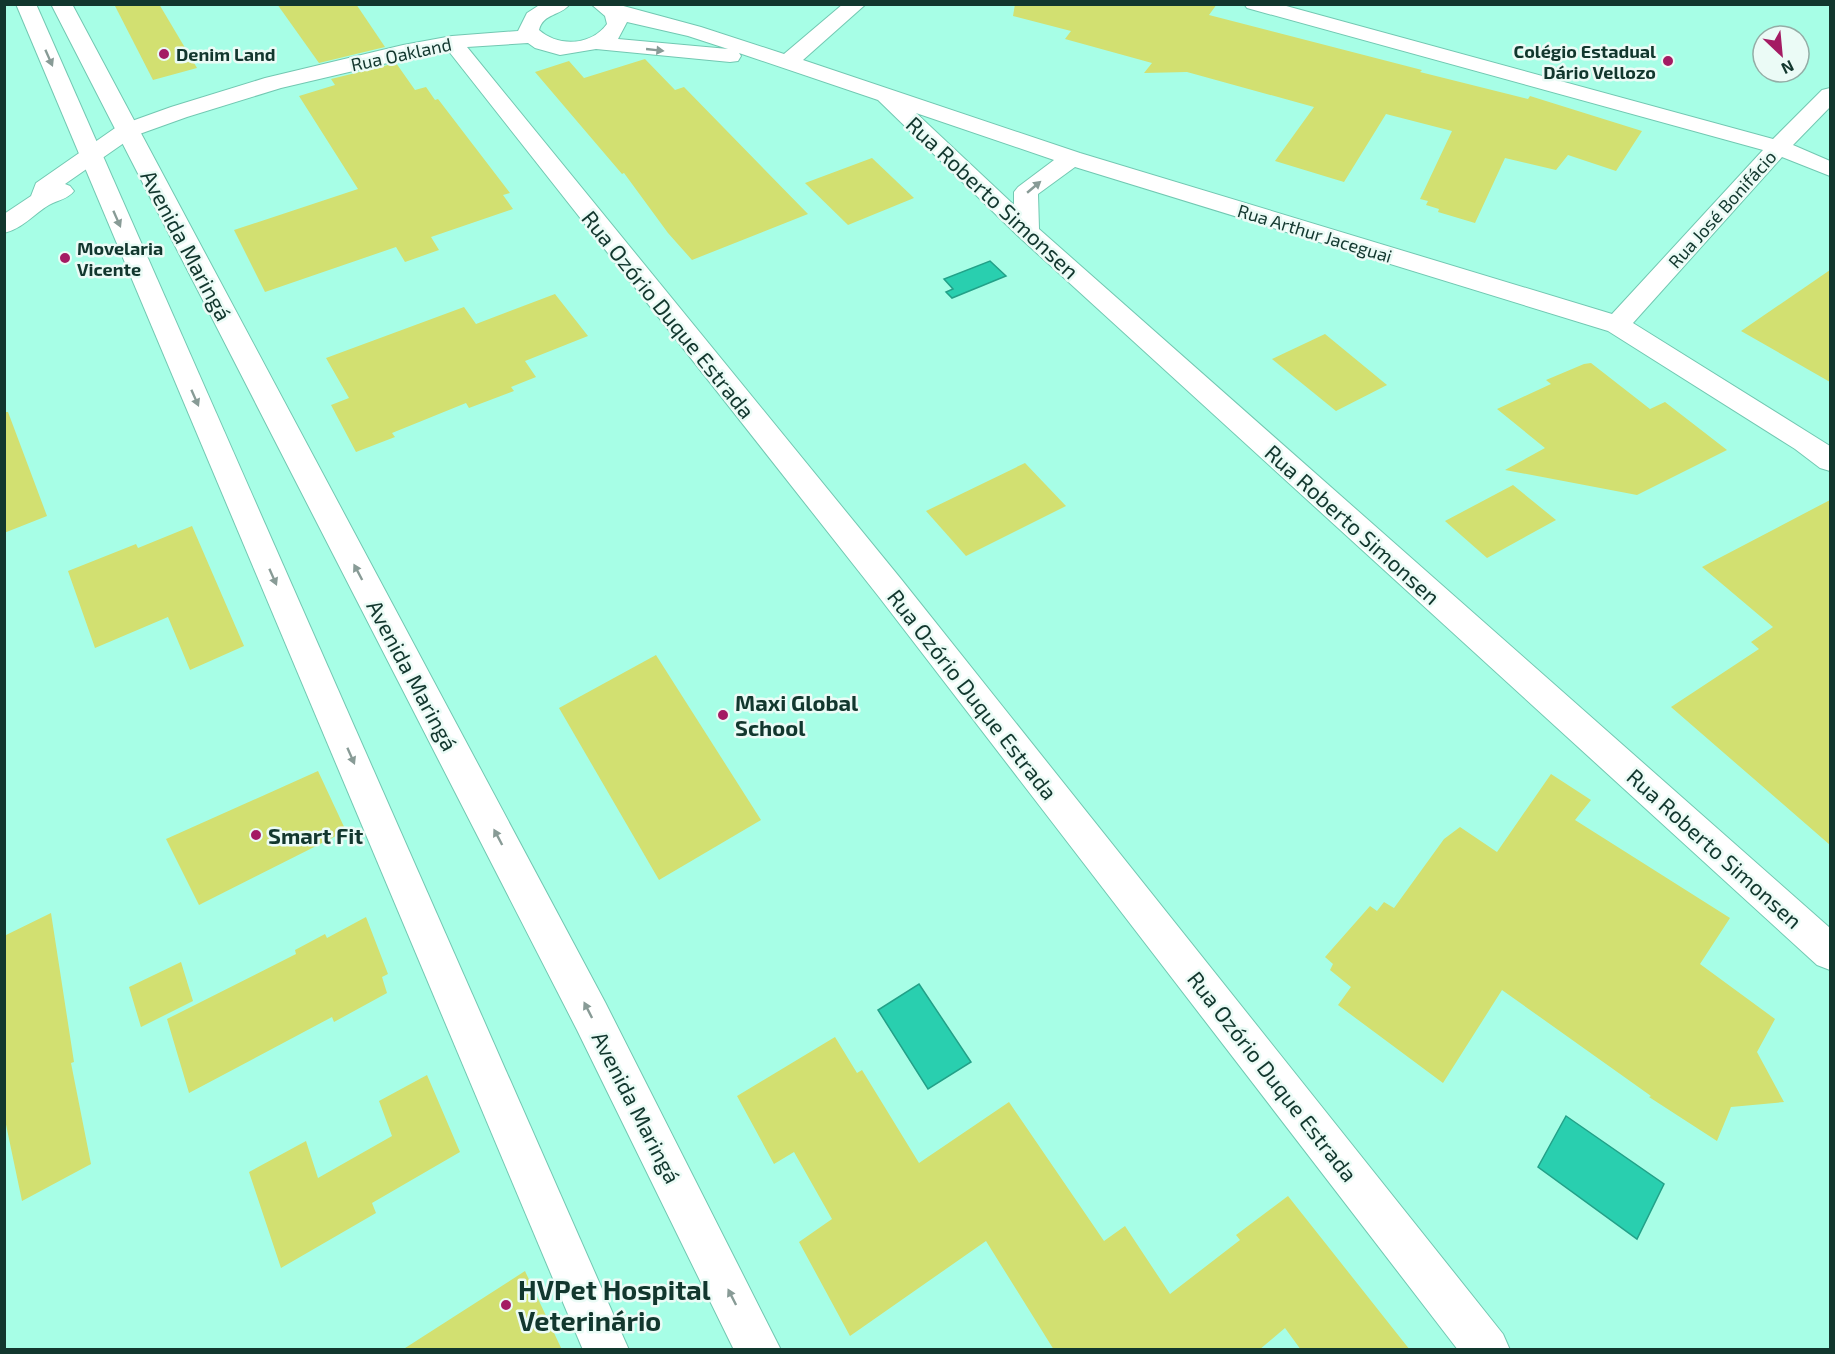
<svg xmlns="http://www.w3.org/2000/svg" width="1835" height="1354" font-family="'Exo 2',sans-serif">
  <rect width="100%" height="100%" fill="#a7fee6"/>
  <g fill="#29cfaf" stroke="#22a188" stroke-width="1.5">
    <polygon points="990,261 1006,276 952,298 946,292 953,289 944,279"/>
    <polygon points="919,984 971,1062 928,1089 878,1010"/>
    <polygon points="1566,1116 1664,1184 1637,1239 1538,1167"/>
  </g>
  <g fill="#d2e071">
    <polygon points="114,4 159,4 197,68 153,80"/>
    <polygon points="277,4 356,4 385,47 319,63"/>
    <polygon points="1015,4 1217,4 1209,15 1422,70 1420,72 1528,99 1530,96 1642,131 1616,171 1568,155 1556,170 1505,158 1475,223 1438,212 1439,209 1426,205 1428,201 1420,199 1452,131 1386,114 1344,182 1275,161 1314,107 1187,72 1144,73 1152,63 1065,39 1071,31 1013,16"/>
    <polygon points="645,59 675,90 684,87 808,214 692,260 668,233 624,173 622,174 535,72 569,61 584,78"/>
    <polygon points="396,63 415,90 426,87 435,100 438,99 510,193 503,195 513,209 431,237 439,250 405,262 396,247 265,292 234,230 358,189 299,96 335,85 331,79"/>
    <polygon points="872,158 914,198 848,225 805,183"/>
    <polygon points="1830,270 1830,382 1741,331"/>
    <polygon points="555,294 588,336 525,361 536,377 511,387 514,391 469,408 466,403 392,433 395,437 356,452 331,405 349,398 326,358 464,307 476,324"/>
    <polygon points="1325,334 1387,385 1336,411 1272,359"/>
    <polygon points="1591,363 1650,409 1665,402 1727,450 1637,495 1505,470 1545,448 1497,409 1551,384 1546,380 1584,364"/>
    <polygon points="4,412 8,412 47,516 4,533"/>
    <polygon points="1025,463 1066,506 966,556 926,511"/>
    <polygon points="1513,485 1556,520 1487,558 1445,521"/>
    <polygon points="1830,500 1830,845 1671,707 1759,649 1751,642 1773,627 1702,567"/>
    <polygon points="192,526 244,646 190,670 168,617 95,648 68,571 136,544 138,548"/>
    <polygon points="656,655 761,820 659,880 559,708"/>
    <polygon points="318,771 346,831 199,905 166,839"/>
    <polygon points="1551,774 1591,800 1575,820 1730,918 1700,964 1775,1019 1757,1052 1784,1102 1731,1107 1717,1141 1649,1097 1651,1096 1502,990 1443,1083 1338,1005 1351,987 1330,970 1333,964 1325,957 1370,906 1377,911 1384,902 1394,908 1444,839 1460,827 1497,852"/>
    <polygon points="51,913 74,1062 71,1063 91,1164 22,1201 4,1115 4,936"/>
    <polygon points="366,917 388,974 382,977 387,993 334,1022 332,1017 189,1093 167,1019 296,954 295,950 325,934 327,938"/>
    <polygon points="181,962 193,1001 141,1027 129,987"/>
    <polygon points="835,1037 857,1073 862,1070 919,1163 1009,1102 1104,1241 1125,1226 1170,1294 1240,1240 1236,1235 1288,1196 1410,1350 1301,1350 1285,1328 1259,1350 1054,1350 986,1241 850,1336 799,1242 832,1219 794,1152 774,1164 737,1096"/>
    <polygon points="427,1075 460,1152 372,1203 376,1213 281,1268 249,1172 306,1141 318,1178 392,1136 379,1101"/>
    <polygon points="525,1271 562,1350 402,1350"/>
  </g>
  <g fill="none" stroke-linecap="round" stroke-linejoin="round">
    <g stroke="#72c8b2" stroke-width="2">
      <path id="minor" d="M541 4H570C561 16 543 13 539 30 558 47 591 46 607 24L605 16 591 4H616L701 27 784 54 843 4H866L803 60 1080 153 1612 314 1763 150 1247 8 1244 4H1279L1773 139 1822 90 1830 88V107L1793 145 1830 161V176L1782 157 1633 323 1830 446V471L1820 468 1795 449 1608 331 1075 167 1038 194 1039 229 1830 928V970L1817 965 1018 236 878 100 739 53 741 56 738 61 730 62 596 49 560 55 535 48 528 43 467 47 901 579 1503 1334 1510 1350H1458L879 597 447 49 281 88 187 117 134 136 65 184 70 186 74 191C68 199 58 200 49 205 34 214 22 229 4 233V214L31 196 36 183 118 126 171 107 265 78 403 45 452 36 518 31 527 13ZM627 22 688 36 728 49 618 39ZM916 113 1054 160 1018 187 1014 192V205Z"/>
    </g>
    <g stroke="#72c8b2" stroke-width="2">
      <g id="secondary">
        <polygon points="16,4 36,4 629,1350 583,1350"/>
        <polygon points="51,4 72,4 605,1002 781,1350 734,1350 577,1030"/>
      </g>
    </g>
    <use href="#minor" fill="#fff" fill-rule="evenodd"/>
    <use href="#secondary" fill="#fff" fill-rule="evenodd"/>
  </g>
  <defs><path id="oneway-solid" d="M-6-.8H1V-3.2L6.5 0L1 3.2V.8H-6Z" transform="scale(1.5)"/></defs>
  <g fill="#889b96">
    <use href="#oneway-solid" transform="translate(655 50) rotate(6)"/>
    <use href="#oneway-solid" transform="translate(49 58) rotate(66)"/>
    <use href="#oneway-solid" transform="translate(1034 187) rotate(-40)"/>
    <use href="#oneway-solid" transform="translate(117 219) rotate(66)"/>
    <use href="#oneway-solid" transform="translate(195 398) rotate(66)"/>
    <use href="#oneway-solid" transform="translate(358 572) rotate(-118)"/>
    <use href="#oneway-solid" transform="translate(273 577) rotate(66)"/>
    <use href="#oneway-solid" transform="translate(351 756) rotate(66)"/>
    <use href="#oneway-solid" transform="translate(498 837) rotate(-118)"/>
    <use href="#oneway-solid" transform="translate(588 1010) rotate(-117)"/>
    <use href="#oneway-solid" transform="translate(732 1297) rotate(-117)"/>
  </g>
  <g fill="#a41b63" stroke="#ebfbf6" stroke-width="2">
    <circle cx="164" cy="54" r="6"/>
    <circle cx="1668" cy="61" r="6"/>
    <circle cx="65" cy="258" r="6"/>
    <circle cx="723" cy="715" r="6"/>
    <circle cx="256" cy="835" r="6"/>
    <circle cx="506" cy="1305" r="6"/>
  </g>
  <g text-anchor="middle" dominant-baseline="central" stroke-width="5" stroke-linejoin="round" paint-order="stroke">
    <g font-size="18" font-weight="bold" fill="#12372e" stroke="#ebfbf6" text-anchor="start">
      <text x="1656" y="51" text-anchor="end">Colégio Estadual<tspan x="1656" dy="21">Dário Vellozo</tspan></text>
      <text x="176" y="54">Denim Land</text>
      <text x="77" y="248">Movelaria<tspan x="77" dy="21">Vicente</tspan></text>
    </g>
    <g font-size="18" fill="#12372e" stroke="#ebfbf6">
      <text transform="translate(401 54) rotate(-12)">Rua Oakland</text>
      <text transform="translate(1722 209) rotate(-48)">Rua José Bonifácio</text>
      <text transform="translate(1315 233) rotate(17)">Rua Arthur Jaceguai</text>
    </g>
    <g font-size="22" fill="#12372e" stroke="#ebfbf6">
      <text transform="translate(993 197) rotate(43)">Rua Roberto Simonsen</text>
      <text transform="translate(187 245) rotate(62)">Avenida Maringá</text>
      <text transform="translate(669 314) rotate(51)">Rua Ozório Duque Estrada</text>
      <text transform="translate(1353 524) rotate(42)">Rua Roberto Simonsen</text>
      <text transform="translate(413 675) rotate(62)">Avenida Maringá</text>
      <text transform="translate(973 694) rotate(52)">Rua Ozório Duque Estrada</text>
      <text transform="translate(1715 848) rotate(42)">Rua Roberto Simonsen</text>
      <text transform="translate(1273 1076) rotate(52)">Rua Ozório Duque Estrada</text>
      <text transform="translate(637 1107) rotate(63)">Avenida Maringá</text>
    </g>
    <g font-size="22" font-weight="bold" fill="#12372e" stroke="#ebfbf6" text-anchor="start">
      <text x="735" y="702">Maxi Global<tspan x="735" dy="25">School</tspan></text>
      <text x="268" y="835">Smart Fit</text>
    </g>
    <g font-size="27" font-weight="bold" fill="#12372e" stroke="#ebfbf6" text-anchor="start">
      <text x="518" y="1289">HVPet Hospital<tspan x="518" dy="31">Veterinário</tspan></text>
    </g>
  </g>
  <rect width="1835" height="1354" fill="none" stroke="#12372e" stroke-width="12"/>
  <g transform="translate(1781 54) rotate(154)"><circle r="28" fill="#ebfbf6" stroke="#94ada6" stroke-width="1.5"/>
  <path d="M0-4.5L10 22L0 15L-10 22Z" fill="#a41b63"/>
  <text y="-9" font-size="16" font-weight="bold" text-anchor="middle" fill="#12372e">N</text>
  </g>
</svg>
